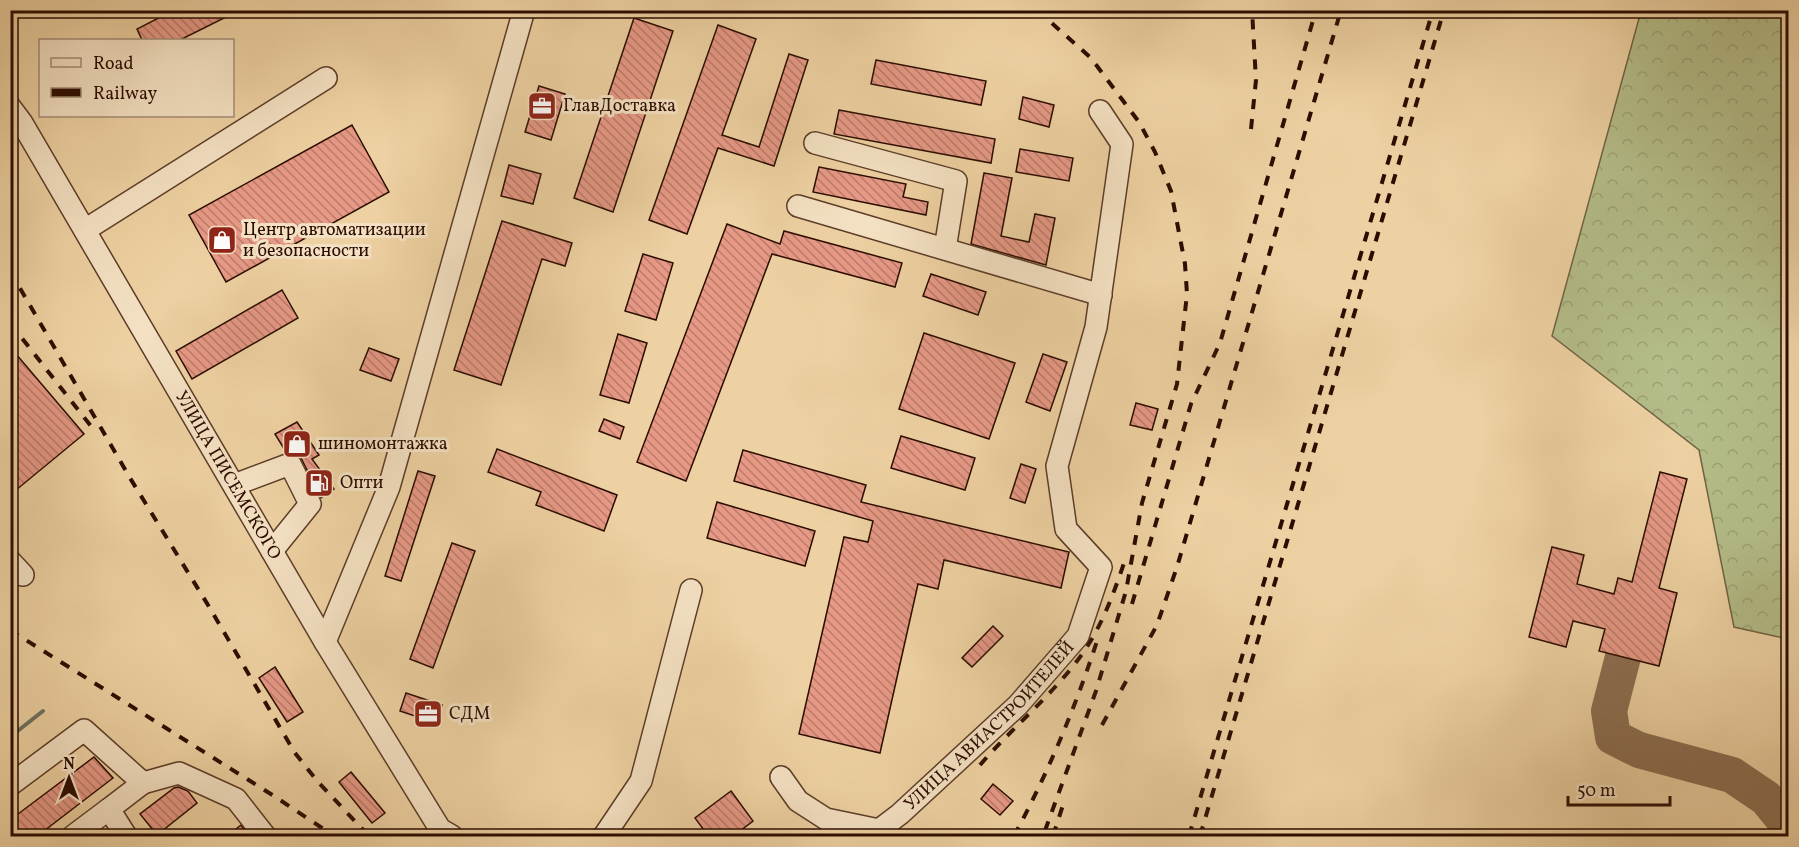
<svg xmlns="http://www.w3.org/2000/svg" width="1799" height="847" font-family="Vollkorn,serif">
  <defs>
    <pattern id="forest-crowns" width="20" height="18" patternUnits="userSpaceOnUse" patternTransform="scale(1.5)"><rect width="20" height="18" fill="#b4bd89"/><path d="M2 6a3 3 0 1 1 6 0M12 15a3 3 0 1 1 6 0" fill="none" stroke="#9ba174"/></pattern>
    <pattern id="building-back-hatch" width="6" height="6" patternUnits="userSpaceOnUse" patternTransform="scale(1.5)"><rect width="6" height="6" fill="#e79986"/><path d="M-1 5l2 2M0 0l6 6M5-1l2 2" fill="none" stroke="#bb7b6b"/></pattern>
  </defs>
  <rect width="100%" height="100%" fill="#eed1a2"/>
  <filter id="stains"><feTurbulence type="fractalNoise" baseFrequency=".00333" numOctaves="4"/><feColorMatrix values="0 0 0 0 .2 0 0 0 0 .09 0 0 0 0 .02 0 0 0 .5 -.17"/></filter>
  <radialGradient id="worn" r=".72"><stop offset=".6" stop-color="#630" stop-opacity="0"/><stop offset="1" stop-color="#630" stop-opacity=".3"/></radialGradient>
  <polygon fill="url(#forest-crowns)" stroke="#706444" stroke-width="1.5" points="1641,11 1788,11 1788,639 1734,627 1699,450 1552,336"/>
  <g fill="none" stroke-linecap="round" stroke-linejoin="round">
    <polyline stroke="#6d7362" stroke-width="4" points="10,737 43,711"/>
    <polyline stroke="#8c6e51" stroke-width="36" points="1623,657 1609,711 1613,737 1639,750 1732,775 1766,798 1788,825"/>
  </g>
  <g fill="url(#building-back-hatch)" stroke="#2b0c00" stroke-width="1.5">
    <polygon points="174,10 240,10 180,40 142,40 137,29"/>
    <polygon points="634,18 673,31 613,212 574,198"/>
    <polygon points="718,25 756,39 722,135 759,147 789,54 808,60 774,166 718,148 687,234 649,220"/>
    <polygon points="876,60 986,81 981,105 871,84"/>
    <polygon points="539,86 565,94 551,140 525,132"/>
    <polygon points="1023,97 1054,105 1049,127 1019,119"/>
    <polygon points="839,110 995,139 991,163 834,134"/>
    <polygon points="352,125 389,192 226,282 189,215"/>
    <polygon points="1020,149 1073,158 1069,181 1016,172"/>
    <polygon points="509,165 541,174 533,204 501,196"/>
    <polygon points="819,167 906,184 903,197 928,202 926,215 813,192"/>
    <polygon points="984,173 1012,178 1001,236 1029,242 1035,214 1055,218 1046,265 971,244"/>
    <polygon points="502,221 572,243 565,266 542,259 501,385 454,370"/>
    <polygon points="727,224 780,244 784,231 902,263 895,287 772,254 686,481 637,462"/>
    <polygon points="643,254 673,263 656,320 625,311"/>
    <polygon points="931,274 986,292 978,315 923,296"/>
    <polygon points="282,290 298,318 192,379 176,351"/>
    <polygon points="924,333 1015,363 989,439 899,409"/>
    <polygon points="618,334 647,343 629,403 600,395"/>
    <polygon points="10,347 84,434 10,495"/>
    <polygon points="369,348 399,359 391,381 360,370"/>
    <polygon points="1043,354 1067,362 1050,411 1026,402"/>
    <polygon points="1136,403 1158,409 1152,430 1130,425"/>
    <polygon points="604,419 624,427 620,439 599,431"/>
    <polygon points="297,422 319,455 312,459 334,489 321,498 301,458 292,452 286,452 275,434"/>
    <polygon points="901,436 975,458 965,490 891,468"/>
    <polygon points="497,449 617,495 604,531 536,505 541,492 488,472"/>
    <polygon points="743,450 866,485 861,502 1069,552 1061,588 944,560 938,589 918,584 880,753 799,734 844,537 868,542 873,521 734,481"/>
    <polygon points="1021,464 1036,469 1025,503 1010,498"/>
    <polygon points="418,471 435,476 401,581 385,576"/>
    <polygon points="1660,472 1687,479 1659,588 1677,593 1659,666 1599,651 1605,629 1573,621 1566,647 1529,637 1552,547 1584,555 1577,584 1614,594 1618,578 1632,582"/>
    <polygon points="717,502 815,531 805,566 707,538"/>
    <polygon points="452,543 475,551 433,668 410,659"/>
    <polygon points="993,626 1003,636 972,667 962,658"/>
    <polygon points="275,667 303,712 287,722 259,678"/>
    <polygon points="406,693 442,705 436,723 400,711"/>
    <polygon points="94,757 113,778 36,837 10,837 10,820"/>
    <polygon points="351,772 385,813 372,823 339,782"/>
    <polygon points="993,784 1013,801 1000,815 981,799"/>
    <polygon points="178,787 188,791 197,803 157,835 140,814 174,788"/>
    <polygon points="731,791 753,821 732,837 709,837 695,818"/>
    <polygon points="241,825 249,837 226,837"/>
  </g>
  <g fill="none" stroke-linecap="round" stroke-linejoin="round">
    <g stroke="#5c3d28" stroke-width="24">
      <g id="minor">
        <path id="s1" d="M10 107 22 123 325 642 440 829 452 836"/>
        <polyline points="815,143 956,181 945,249"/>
        <polyline points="798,206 1101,295"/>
        <polyline points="85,230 326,78"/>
        <polyline points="234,485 290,464 310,504 272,551"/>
        <polyline points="10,561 23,575"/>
        <polyline points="325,642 389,487 524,10"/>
        <polyline points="781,777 798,801 826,819 879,830"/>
        <polyline points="143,783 179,773 236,799 265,836"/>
        <polyline points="10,785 84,730 143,783 109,809"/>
        <polyline points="73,836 109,809 126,836"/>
        <polyline points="604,836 641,781 691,590"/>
        <path id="s2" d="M871 836 900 814 1018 705 1078 636 1101 567 1066 529 1057 466 1096 327 1122 144 1100 111"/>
      </g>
    </g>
    <use href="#minor" stroke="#f4e1c3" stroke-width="21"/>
    <g stroke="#2b0c00" stroke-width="4" stroke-dasharray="10 10" stroke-linecap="butt">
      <polyline points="1037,10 1091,58 1139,122 1155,152 1171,191 1185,264 1187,294 1177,384 1142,503 1126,591 1096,691 1043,836"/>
      <polyline points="1251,129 1256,80 1252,10"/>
      <polyline points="10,271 130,478 208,605 295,753 318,782 369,836"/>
      <polyline points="10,323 94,430"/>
      <polyline points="1132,604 1191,404 1220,343 1316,10"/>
      <polyline points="10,630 274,796 334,836"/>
      <polyline points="1102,725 1157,625 1177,567 1341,10"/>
      <path d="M980 765C1011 729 1048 699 1077 661 1101 630 1114 593 1126 557"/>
      <path d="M1014 836C1048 773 1076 706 1098 638"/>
      <polyline points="1053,836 1064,802"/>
      <polyline points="1189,836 1433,10"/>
      <polyline points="1200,836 1444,10"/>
    </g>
  </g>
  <defs>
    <g id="office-square" transform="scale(1.5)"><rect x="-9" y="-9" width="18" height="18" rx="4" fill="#8f2418" stroke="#f4e1c3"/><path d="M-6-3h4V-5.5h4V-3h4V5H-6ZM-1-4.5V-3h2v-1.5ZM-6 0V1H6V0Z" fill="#fff"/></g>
    <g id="shop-square" transform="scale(1.5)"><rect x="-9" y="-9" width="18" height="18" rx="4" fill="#8f2418" stroke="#f4e1c3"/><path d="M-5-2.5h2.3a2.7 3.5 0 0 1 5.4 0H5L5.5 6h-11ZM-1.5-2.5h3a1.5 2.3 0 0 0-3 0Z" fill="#fff"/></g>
    <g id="fuel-square" transform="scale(1.5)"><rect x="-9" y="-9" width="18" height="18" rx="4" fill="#8f2418" stroke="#f4e1c3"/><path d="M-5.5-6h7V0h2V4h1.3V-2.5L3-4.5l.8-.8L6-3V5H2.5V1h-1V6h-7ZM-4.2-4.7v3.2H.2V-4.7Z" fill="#fff"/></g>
  </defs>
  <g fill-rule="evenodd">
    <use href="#office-square" x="542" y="106"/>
    <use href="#shop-square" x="222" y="240"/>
    <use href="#shop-square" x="297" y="444"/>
    <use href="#fuel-square" x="319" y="483"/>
    <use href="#office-square" x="428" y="714"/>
  </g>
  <g text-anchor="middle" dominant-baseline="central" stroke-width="6" stroke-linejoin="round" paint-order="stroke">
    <g font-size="18" fill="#2b0c00" stroke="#f4e1c3" text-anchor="start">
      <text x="563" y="106">ГлавДоставка</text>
      <text x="243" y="230">Центр автоматизации<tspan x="243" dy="21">и безопасности</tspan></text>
      <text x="318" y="444">шиномонтажка</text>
      <text x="340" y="483">Опти</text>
      <text x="449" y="714">СДМ</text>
    </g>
    <g font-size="18" fill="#2b0c00" stroke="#f4e1c3">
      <text stroke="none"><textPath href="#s1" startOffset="428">УЛИЦА ПИСЕМСКОГО</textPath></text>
      <text stroke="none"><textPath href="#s2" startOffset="162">УЛИЦА АВИАСТРОИТЕЛЕЙ</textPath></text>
    </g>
  </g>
  <rect width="1799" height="847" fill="none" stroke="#eed1a2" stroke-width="36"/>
  <rect x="12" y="12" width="1775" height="823" fill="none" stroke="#2b0c00" stroke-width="3"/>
  <rect x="18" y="18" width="1763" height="811" fill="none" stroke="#2b0c00" stroke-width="1.5"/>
  <rect x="39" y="39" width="195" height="78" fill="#f4e1c3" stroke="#a48c75" stroke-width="1.5"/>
  <rect x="51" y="58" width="30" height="9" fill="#f4e1c3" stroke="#a48c75" stroke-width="1.5"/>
  <text x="93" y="69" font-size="18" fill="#2b0c00">Road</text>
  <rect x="51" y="88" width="30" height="9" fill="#2b0c00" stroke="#a48c75" stroke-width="1.5"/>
  <text x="93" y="99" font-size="18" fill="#2b0c00">Railway</text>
  <g transform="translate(69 778)" stroke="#f4e1c3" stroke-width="4.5" paint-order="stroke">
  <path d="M0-4.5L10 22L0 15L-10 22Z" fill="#2b0c00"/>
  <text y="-9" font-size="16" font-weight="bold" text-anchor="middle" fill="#2b0c00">N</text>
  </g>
  <path d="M1568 796v9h102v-9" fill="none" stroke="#2b0c00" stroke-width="3"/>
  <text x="1577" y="796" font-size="18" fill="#2b0c00" stroke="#f4e1c3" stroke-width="4.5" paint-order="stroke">50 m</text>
  <rect width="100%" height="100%" filter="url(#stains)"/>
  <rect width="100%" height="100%" fill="url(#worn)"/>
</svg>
